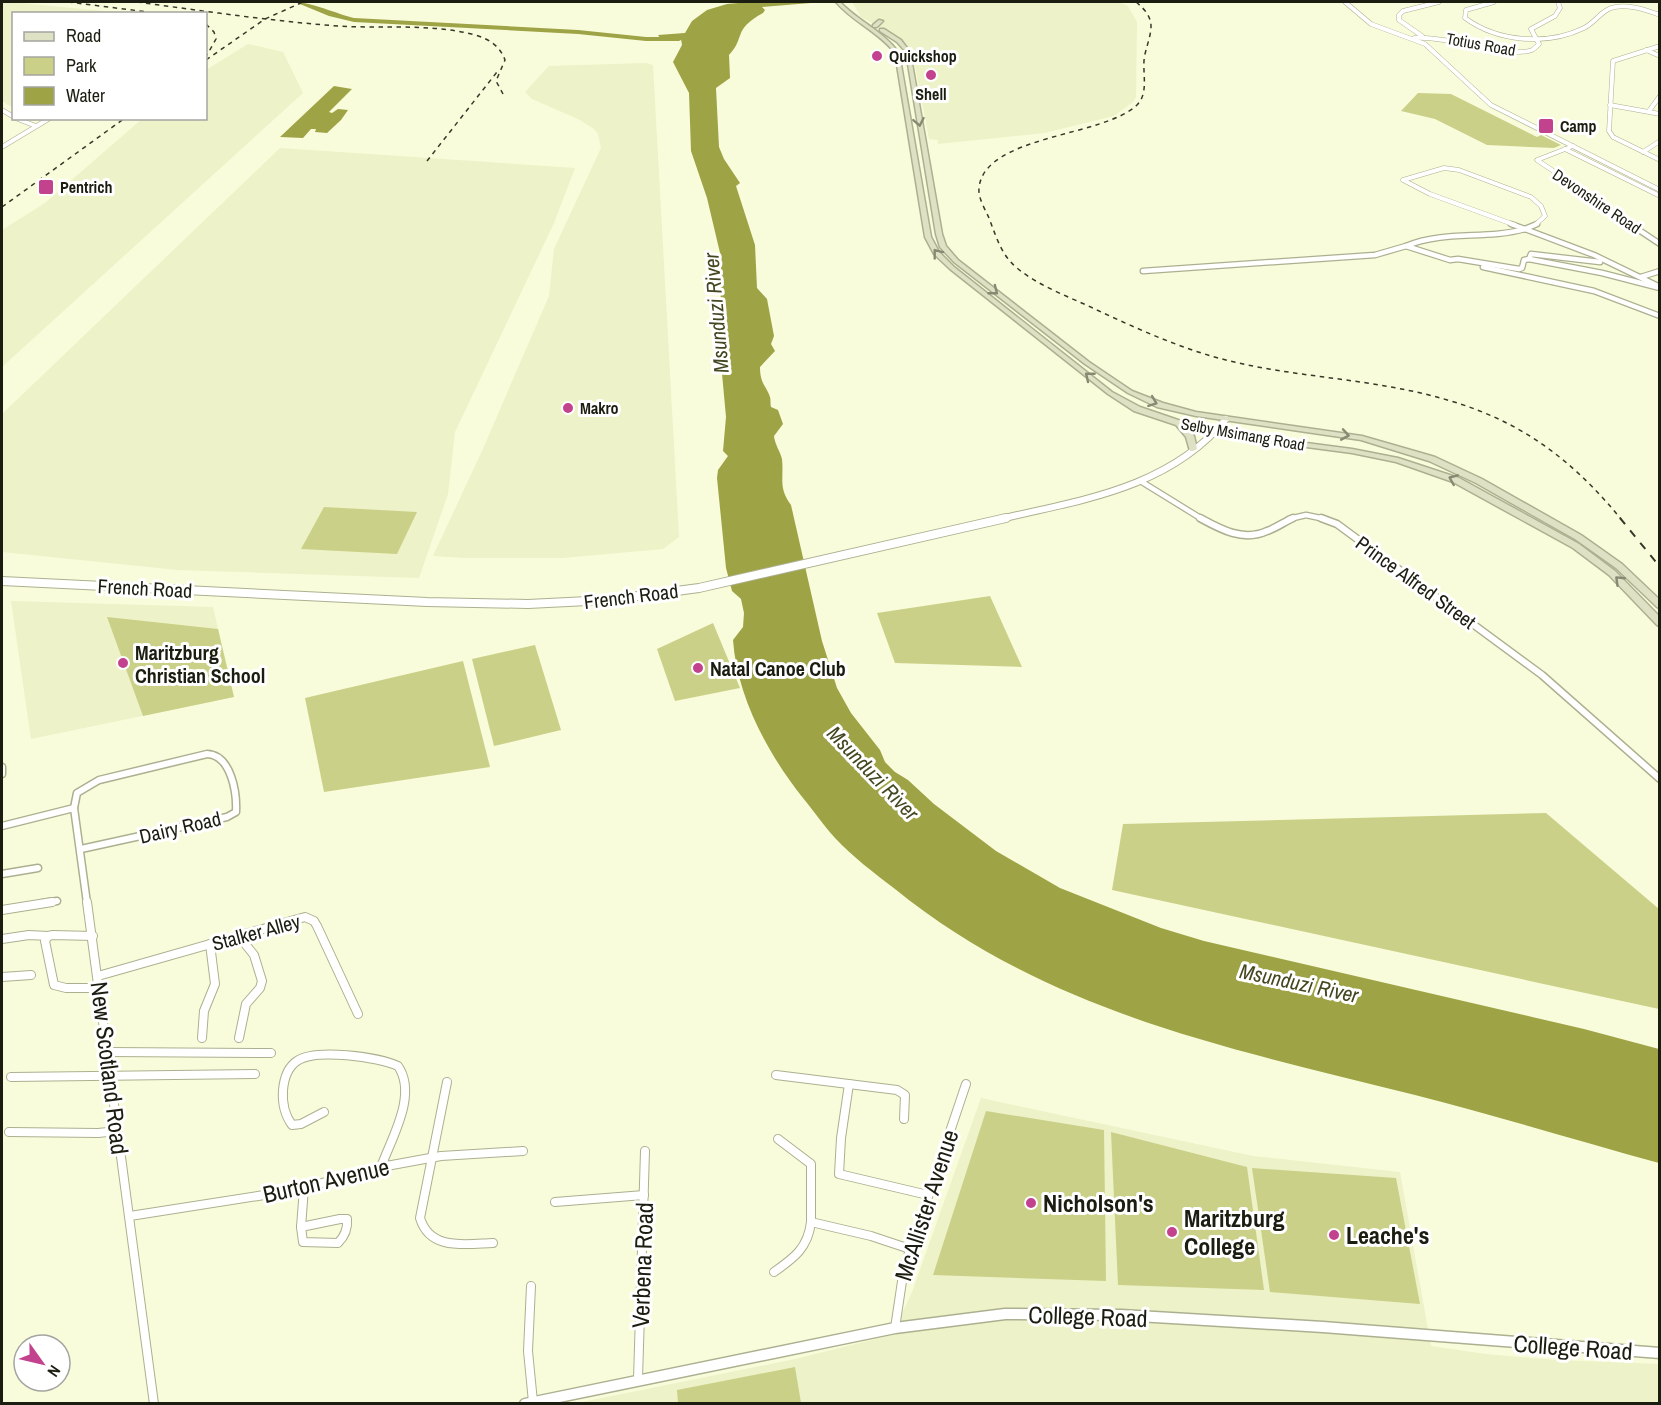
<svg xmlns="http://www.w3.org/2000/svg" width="1661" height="1405" font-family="'Archivo Narrow',sans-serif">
  <rect width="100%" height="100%" fill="#f9fcda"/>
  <g fill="#eef2c8">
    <polygon points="2,2 10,2 125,13 14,14 13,108 2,101"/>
    <polygon points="852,2 1119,2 1128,6 1137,22 1136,97 1133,102 1114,116 1044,133 938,144 938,140 929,139 912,51 896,36 861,17"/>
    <polygon points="248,44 283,52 303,93 2,367 2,230 45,203 142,119 206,118 206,70"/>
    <polygon points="646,63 653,65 679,537 663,549 563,558 464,558 433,556 482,451 549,296 554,249 601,148 598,134 594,129 580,120 532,99 525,92 549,66"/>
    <polygon points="280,148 575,168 554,223 455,432 448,494 419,578 178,570 2,552 2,414"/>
    <polygon points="11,601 213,607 234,697 31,739"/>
    <polygon points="981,1098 1253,1156 1400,1172 1431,1346 1486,1354 1557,1360 1660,1364 1659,1404 572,1404 795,1359 892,1335 912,1292"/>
  </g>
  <g fill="#cad088">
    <polygon points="1418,93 1451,94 1537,137 1541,135 1561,145 1554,148 1487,145 1435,119 1401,111"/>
    <polygon points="324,507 417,512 397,554 301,549"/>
    <polygon points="990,596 1022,667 895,663 877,613"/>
    <polygon points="107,617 218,629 234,697 143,716"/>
    <polygon points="713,623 740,688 675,701 657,649"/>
    <polygon points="535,645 561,730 494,746 472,659"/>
    <polygon points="463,661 490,767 324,792 305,698"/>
    <polygon points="1546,813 1659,909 1659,1009 1112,890 1123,824"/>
    <polygon points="986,1111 1104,1130 1106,1281 933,1275"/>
    <polygon points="1111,1132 1247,1167 1264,1290 1118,1285"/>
    <polygon points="1252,1168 1396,1178 1420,1304 1270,1292"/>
    <polygon points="795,1367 801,1403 678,1403 677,1390"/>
  </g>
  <g fill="#9ea346">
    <path d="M750 2H823L762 7 765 10 763 13C732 30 746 37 729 55L730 78 716 88 719 147 724 159 740 183 736 186 755 245 757 288 767 299 774 336 771 344 775 351 760 367C760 384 766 385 770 397 771 401 770 404 771 407L778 410 783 424 774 436C775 445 780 451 782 459 784 478 778 488 791 505L822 641 837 688 851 713 880 750 885 762 895 772 908 780 934 804 996 851 1060 888 1161 928 1204 941 1584 1029 1659 1049V1163C1578 1141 1497 1116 1415 1095 1229 1048 1048 1013 895 889 874 873 853 857 835 838 823 825 814 811 803 798 768 754 737 697 733 640L743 627 744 613 741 599 732 591 726 568 717 478 718 470 728 456 723 451 726 417 720 352 721 257 707 198 691 151 689 93 673 62 682 45 681 39 662 41 658 35 685 33 692 21 707 10 727 4Z"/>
    <polygon points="334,86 352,89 329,112 332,113 338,109 348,110 341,120 327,133 315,132 316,129 311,129 303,138 280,137"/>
  </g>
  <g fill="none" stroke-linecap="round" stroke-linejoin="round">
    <path fill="#9ea346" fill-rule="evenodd" d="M295 2C307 1 338 14 354 18L578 30 646 37H679L683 39 679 41H646L578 34 354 22 329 16Z"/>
    <g stroke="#adb090" stroke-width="5">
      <g id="minor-far3">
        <polyline points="1345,2 1371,24 1425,44 1491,105 1660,190"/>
        <path d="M1494 2 1466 10 1465 18C1498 42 1547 46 1584 28 1596 22 1602 9 1615 7 1630 4 1646 10 1660 15"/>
        <polyline points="1422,36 1399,20 1399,15 1403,11 1439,2"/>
        <path d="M1414 38C1445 35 1510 59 1532 50 1534 49 1537 46 1539 44L1531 29 1555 16 1560 8 1558 2"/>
        <polyline points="1660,46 1613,61 1609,131 1613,137 1660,160"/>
        <polyline points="1646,50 1660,56"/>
        <polyline points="1610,105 1660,114"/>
        <polyline points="2,110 14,117"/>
        <polyline points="1649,111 1660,96"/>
        <polyline points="15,118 36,126"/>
        <polyline points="1573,146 1537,160 1633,225"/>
        <polyline points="2,147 50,118"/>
        <polyline points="1565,149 1660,196"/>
        <polyline points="1643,152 1660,141"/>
        <polyline points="1515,225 1430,194 1403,180 1444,168 1459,170 1531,197 1541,206 1545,216 1535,225"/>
      </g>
    </g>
    <g stroke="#adb090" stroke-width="7">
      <g id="minor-far2">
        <polyline points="1511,224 1525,229"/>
        <polyline points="1630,224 1660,244"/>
        <polyline points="1525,229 1594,255 1660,287"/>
        <path d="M1525 229C1486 240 1444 230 1406 246L1450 260 1458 259 1519 269 1522 268 1524 260 1529 259 1602 273 1660 288"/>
        <polyline points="1525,229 1537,224"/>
        <polyline points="1529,259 1531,254 1600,262"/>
        <polyline points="1483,267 1594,291 1660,316"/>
        <polyline points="1143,271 1375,255 1406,246"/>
        <polyline points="1641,277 1660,271"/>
        <polyline points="1142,482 1202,519"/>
        <polyline points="1289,519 1306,515 1325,519"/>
      </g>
    </g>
    <g stroke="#adb090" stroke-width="9">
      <g id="minor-far1">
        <path d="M1200 518C1220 529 1243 542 1267 531 1276 528 1284 522 1293 518"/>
        <polyline points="1321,518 1337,524 1542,675 1660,779"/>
        <polyline points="2,767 2,774"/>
        <path d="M74 808 77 793 99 780 207 754C231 755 237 792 236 812L227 817 81 849"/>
        <polyline points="2,826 74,808 87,903"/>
        <polyline points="2,874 38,868"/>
        <polyline points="43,903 57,901"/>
      </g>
    </g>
    <g stroke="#adb090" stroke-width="10">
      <g id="minor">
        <polyline points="87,902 154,1404"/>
        <polyline points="2,910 52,902"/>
        <polyline points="93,936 53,935 48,936 45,941 54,985 66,988 99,988"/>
        <polyline points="2,939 29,935 48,936"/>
        <polyline points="98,976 305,917 314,921 317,926 358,1014"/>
        <polyline points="2,977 31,975"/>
        <polyline points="202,1038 204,1011 215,984 210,944"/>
        <polyline points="239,1038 246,1004 260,988 262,981 254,955 246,945 247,933"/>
        <polyline points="108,1052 271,1053"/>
        <polyline points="776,1075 897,1090 905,1095 904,1119"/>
        <polyline points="11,1077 255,1074"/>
        <path d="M447 1082 420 1218C430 1251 465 1244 493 1243"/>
        <polyline points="849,1084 841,1138 839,1174 928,1195"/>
        <path d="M324 1112 301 1124 292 1125C284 1114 282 1103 283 1090 284 1079 288 1067 297 1061 315 1048 379 1057 398 1066 418 1095 391 1139 381 1167"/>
        <polyline points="9,1132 98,1133 118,1131"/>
        <polyline points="778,1139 811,1164 811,1222 871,1236 910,1249"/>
        <polyline points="555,1202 644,1195"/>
        <polyline points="130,1216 296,1190 381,1167 441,1156 523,1151"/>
        <path d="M340 1219H347C348 1229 345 1236 338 1243L303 1242 301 1227Z"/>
        <polyline points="301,1227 304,1188"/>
        <path d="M774 1272C794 1258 808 1248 811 1222"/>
        <polyline points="531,1286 528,1351 533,1402"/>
        <polyline points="895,1328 904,1268 966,1084"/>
        <polyline points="638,1379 645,1151"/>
      </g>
    </g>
    <g stroke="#adb090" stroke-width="8">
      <path id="tertiary-far2" d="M1000 519C1081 500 1170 488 1226 419"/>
    </g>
    <g stroke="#adb090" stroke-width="10">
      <polyline id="tertiary-far1" points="2,581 427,602 528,604 608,600 699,588 1006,518"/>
    </g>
    <g stroke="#adb090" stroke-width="13">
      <polyline id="tertiary" points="525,1404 895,1328 1005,1314 1121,1315 1323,1327 1660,1353"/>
    </g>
    <g stroke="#adb090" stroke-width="3">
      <g id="secondary">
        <path d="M836 2H840C858 21 883 31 899 53L931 237 939 252 954 267 1112 392 1140 407 1181 421 1216 431 1352 449 1398 458 1459 478 1579 544 1615 571 1660 617V626L1657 625 1609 575 1573 548 1453 482 1396 462 1352 453 1216 435 1186 427 1194 436 1197 449 1193 451H1190L1186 437 1176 425 1134 411 1108 394 950 269 934 254 925 237 895 53C879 32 853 22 836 2Z"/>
        <polygon points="879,20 883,21 877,27 873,27 873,25"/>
        <polygon points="880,29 884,29 901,40 910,52 942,234 946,246 958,260 1089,362 1132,391 1163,403 1196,412 1362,436 1435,457 1482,479 1581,535 1622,564 1660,600 1660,608 1657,607 1616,568 1575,539 1476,483 1429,461 1361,440 1196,416 1157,407 1128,393 1085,364 954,262 940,247 936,234 906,52 897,42 880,31"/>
      </g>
    </g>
    <use href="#minor-far3" stroke="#fff" stroke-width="4"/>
    <use href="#minor-far2" stroke="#fff" stroke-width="4.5"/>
    <use href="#minor-far1" stroke="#fff" stroke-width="6"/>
    <use href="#minor" stroke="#fff" stroke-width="8"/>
    <use href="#tertiary-far2" stroke="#fff" stroke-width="6"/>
    <use href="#tertiary-far1" stroke="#fff" stroke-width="8"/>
    <use href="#tertiary" stroke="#fff" stroke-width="10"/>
    <use href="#secondary" fill="#dfe1c4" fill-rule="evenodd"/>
    <g stroke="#363829" stroke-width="1.5" stroke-dasharray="4.5 4.5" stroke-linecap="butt">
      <polyline points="68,2 148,12"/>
      <path d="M137 2C204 11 270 21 338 26 383 29 430 23 475 35 489 39 500 46 505 60L496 81 503 94"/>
      <path d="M1136 2C1158 20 1151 30 1145 54 1141 70 1150 92 1137 105 1104 137 984 135 979 188 978 198 985 209 989 218 996 236 1001 255 1017 268 1040 287 1070 297 1097 310 1140 330 1184 350 1230 361 1275 372 1321 376 1367 383 1479 400 1548 430 1621 519"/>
      <polyline points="206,24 214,32 216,39 207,55"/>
      <polyline points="206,60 265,19 303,2"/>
      <polyline points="427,161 497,72"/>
      <polyline points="2,207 125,118"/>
    </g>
    <polyline stroke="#363829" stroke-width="2" stroke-dasharray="8 8" stroke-linecap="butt" points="1620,518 1660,567"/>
  </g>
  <defs><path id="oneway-chevron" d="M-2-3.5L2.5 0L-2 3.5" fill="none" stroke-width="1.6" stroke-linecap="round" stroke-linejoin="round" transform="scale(1.5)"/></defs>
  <g stroke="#878973">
    <use href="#oneway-chevron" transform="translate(919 122) rotate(79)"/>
    <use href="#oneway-chevron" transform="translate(937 253) rotate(-128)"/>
    <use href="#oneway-chevron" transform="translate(994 291) rotate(38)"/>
    <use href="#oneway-chevron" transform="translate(1089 376) rotate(-141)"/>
    <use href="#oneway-chevron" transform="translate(1153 402) rotate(21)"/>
    <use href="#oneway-chevron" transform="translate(1345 435) rotate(10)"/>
    <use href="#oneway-chevron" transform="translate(1453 479) rotate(-157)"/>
    <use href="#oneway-chevron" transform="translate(1619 580) rotate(-136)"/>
  </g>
  <g fill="#c2428e" stroke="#fff" stroke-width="2">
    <circle cx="877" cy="56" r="6"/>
    <circle cx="931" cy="75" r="6"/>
    <rect x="1538" y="118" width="16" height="16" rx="3"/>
    <rect x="38" y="179" width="16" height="16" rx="3"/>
    <circle cx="568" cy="408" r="6"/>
    <circle cx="123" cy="663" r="6"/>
    <circle cx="698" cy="668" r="6"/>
    <circle cx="1031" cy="1203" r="6"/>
    <circle cx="1172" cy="1232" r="6"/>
    <circle cx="1334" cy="1235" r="6"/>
  </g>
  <g text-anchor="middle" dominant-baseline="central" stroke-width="6" stroke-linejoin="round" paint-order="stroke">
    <g font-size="16" fill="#1c1d11" stroke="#fff">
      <text transform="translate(1481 44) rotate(10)">Totius Road</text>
      <text transform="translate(1597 201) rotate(34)">Devonshire Road</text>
      <text transform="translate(1243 434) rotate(10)">Selby Msimang Road</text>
    </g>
    <g font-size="16" font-weight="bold" fill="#1c1d11" stroke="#fff" text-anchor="start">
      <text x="889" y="56">Quickshop</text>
      <text x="931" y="94" text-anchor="middle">Shell</text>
      <text x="1560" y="126">Camp</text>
      <text x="60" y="187">Pentrich</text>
      <text x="580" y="408">Makro</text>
    </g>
    <g font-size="20" fill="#1c1d11" stroke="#fff">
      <text transform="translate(1416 582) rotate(36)">Prince Alfred Street</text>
      <text transform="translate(145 588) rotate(3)">French Road</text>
      <text transform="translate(631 596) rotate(-7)">French Road</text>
      <text transform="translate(180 827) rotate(-13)">Dairy Road</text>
      <text transform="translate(256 932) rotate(-15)">Stalker Alley</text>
    </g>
    <g font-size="20" font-weight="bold" fill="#1c1d11" stroke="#fff" text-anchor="start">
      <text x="135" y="652">Maritzburg<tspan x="135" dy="23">Christian School</tspan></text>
      <text x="710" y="668">Natal Canoe Club</text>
    </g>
    <g font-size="21" font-style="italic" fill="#454720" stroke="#fff">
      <text transform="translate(716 313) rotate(-95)">Msunduzi River</text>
      <text transform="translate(873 773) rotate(46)">Msunduzi River</text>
      <text transform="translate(1299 983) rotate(12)">Msunduzi River</text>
    </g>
    <g font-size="24" fill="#1c1d11" stroke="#fff">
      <text transform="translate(110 1068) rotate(83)">New Scotland Road</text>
      <text transform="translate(326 1180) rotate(-13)">Burton Avenue</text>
      <text transform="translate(926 1205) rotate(-72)">McAllister Avenue</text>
      <text transform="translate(642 1265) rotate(-88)">Verbena Road</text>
      <text transform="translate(1088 1316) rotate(2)">College Road</text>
      <text transform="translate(1573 1347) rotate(4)">College Road</text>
    </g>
    <g font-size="24" font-weight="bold" fill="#1c1d11" stroke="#fff" text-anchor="start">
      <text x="1043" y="1203">Nicholson's</text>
      <text x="1184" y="1218">Maritzburg<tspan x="1184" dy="28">College</tspan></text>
      <text x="1346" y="1235">Leache's</text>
    </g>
  </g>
  <rect width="1661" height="1405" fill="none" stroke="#1c1d11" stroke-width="6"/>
  <rect x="12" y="12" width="195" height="108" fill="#ffffff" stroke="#a4a5a0" stroke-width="1.5"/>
  <rect x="24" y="32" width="30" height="9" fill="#dfe1c4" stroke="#a4a5a0" stroke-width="1.5"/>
  <text x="66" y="42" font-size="18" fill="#1c1d11">Road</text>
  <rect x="24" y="57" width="30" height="18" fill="#cad088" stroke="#a4a5a0" stroke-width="1.5"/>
  <text x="66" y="72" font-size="18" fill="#1c1d11">Park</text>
  <rect x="24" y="87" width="30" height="18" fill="#9ea346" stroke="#a4a5a0" stroke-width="1.5"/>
  <text x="66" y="102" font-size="18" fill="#1c1d11">Water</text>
  <g transform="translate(42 1363) rotate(124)"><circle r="28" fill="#ffffff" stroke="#a4a5a0" stroke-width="1.5"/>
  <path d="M0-4.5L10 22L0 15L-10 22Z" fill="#c2428e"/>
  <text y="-9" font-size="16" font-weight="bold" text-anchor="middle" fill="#1c1d11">N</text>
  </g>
</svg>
